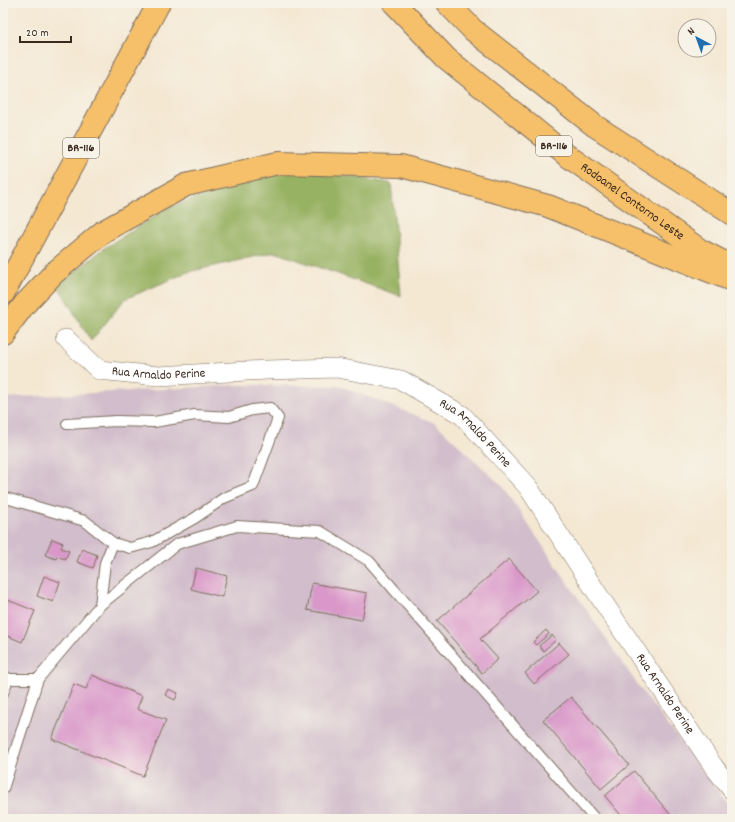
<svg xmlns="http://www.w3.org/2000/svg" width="735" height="822" font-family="Dekko,sans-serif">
  <rect width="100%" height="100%" fill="#f7f3e8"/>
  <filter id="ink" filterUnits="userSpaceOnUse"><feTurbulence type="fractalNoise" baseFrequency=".025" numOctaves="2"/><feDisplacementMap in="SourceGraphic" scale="8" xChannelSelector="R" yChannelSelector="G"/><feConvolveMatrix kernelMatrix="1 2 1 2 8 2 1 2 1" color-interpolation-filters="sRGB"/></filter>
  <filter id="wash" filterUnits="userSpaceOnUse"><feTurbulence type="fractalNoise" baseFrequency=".012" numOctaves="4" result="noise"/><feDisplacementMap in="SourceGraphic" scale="16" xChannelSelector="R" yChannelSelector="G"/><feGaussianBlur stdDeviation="0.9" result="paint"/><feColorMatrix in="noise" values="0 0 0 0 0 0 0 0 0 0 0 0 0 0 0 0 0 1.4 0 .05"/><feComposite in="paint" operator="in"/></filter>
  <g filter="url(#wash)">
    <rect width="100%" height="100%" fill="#f4e8d3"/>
    <polygon fill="#d1bdcb" points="237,385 340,386 435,423 502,486 639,687 732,809 732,819 3,819 3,398"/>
    <polygon fill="#98b264" stroke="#6a6e41" points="292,168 391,183 401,296 275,252 188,272 125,299 91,341 58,286 103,249 169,207"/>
    <g id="blocks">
      <g fill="#d998c9">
        <polygon points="52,539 63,543 61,548 69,551 65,559 57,556 56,559 45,555"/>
        <polygon points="82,549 97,555 93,568 77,562"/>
        <polygon points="509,559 537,591 480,639 498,659 482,673 437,621"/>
        <polygon points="196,568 227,576 222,597 191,589"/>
        <polygon points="44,576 60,582 53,602 37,596"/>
        <polygon points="312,583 367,593 362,620 307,610"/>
        <polygon points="3,598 35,611 22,642 3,634"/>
        <polygon points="546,630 549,634 536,645 533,642"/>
        <polygon points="552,635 556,640 543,651 539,646"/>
        <polygon points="559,643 569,654 534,684 525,673"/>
        <polygon points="92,675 142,696 137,709 166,720 143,776 52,739 74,684 86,689"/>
        <polygon points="168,689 178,693 175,700 165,695"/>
        <polygon points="571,697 629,765 601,789 543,720"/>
        <polygon points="634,771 674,819 624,819 605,796"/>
      </g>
    </g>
  </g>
  <g filter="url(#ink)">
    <use href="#blocks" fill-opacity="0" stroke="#7c6c5d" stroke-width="1"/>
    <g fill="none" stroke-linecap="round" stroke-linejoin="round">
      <g stroke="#7c6c5d" stroke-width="12">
        <g id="service">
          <polyline points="6,498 85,521 113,543 130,548 152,542 195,518 224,498 253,486 278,418 270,408 252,410 229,417 195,415 154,422 116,421 67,424"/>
          <polyline points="100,605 105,563 113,543"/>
          <polyline points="3,674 8,679 38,679 100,605 177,544 237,526 320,531 369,561 595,819"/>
          <polyline points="3,693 8,679"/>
          <polyline points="3,789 38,679"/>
        </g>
      </g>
      <g stroke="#7c6c5d" stroke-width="20">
        <g id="minor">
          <path id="s1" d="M66 339 99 370 158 376 267 370 337 368 401 380 462 415 528 487 597 593 714 767 732 790"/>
        </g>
      </g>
      <g stroke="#7c6c5d" stroke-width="24">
        <g id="motorway">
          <path id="s2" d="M394 3 446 58 565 154 700 250 727 264"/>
          <polyline points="447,3 473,30 595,126 732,214"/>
          <polyline points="3,294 159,3"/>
          <polyline points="3,333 24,305 54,273 104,231 186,185 278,163 401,166 548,206 732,280"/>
        </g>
      </g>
      <use href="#service" stroke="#fff" stroke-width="10"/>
      <use href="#minor" stroke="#fff" stroke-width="19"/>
      <use href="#motorway" stroke="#f6c06b" stroke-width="22"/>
    </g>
  </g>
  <g text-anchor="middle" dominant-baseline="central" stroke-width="3.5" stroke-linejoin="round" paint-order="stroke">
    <g fill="#f7f3e8" stroke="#73665b" stroke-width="1">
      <rect x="536" y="136" width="36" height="20" rx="3"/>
      <rect x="63" y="138" width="36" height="20" rx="3"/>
    </g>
    <g font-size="12" font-weight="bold" fill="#3b2a1e">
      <text x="554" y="146">BR-116</text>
      <text x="81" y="148">BR-116</text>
    </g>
    <g font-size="13" fill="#3b2a1e" stroke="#f7f3e8">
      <text stroke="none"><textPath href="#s2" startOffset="311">Rodoanel Contorno Leste</textPath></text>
      <text stroke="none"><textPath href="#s1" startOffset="105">Rua Arnaldo Perine</textPath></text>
      <text stroke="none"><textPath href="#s1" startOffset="441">Rua Arnaldo Perine</textPath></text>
      <text stroke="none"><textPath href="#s1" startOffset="765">Rua Arnaldo Perine</textPath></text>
    </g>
  </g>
  <rect width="735" height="822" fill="none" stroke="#f7f3e8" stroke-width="16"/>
  <g transform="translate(697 38) rotate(319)"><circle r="19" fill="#f7f3e8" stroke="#aca397"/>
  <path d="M0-3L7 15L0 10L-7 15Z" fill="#1f6fb2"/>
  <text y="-6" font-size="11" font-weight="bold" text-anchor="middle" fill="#3b2a1e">N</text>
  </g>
  <path d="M20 36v6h51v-6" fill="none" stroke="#3b2a1e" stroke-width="2"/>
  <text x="26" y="36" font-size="12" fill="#3b2a1e" stroke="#f7f3e8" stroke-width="3" paint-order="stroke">20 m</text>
</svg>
